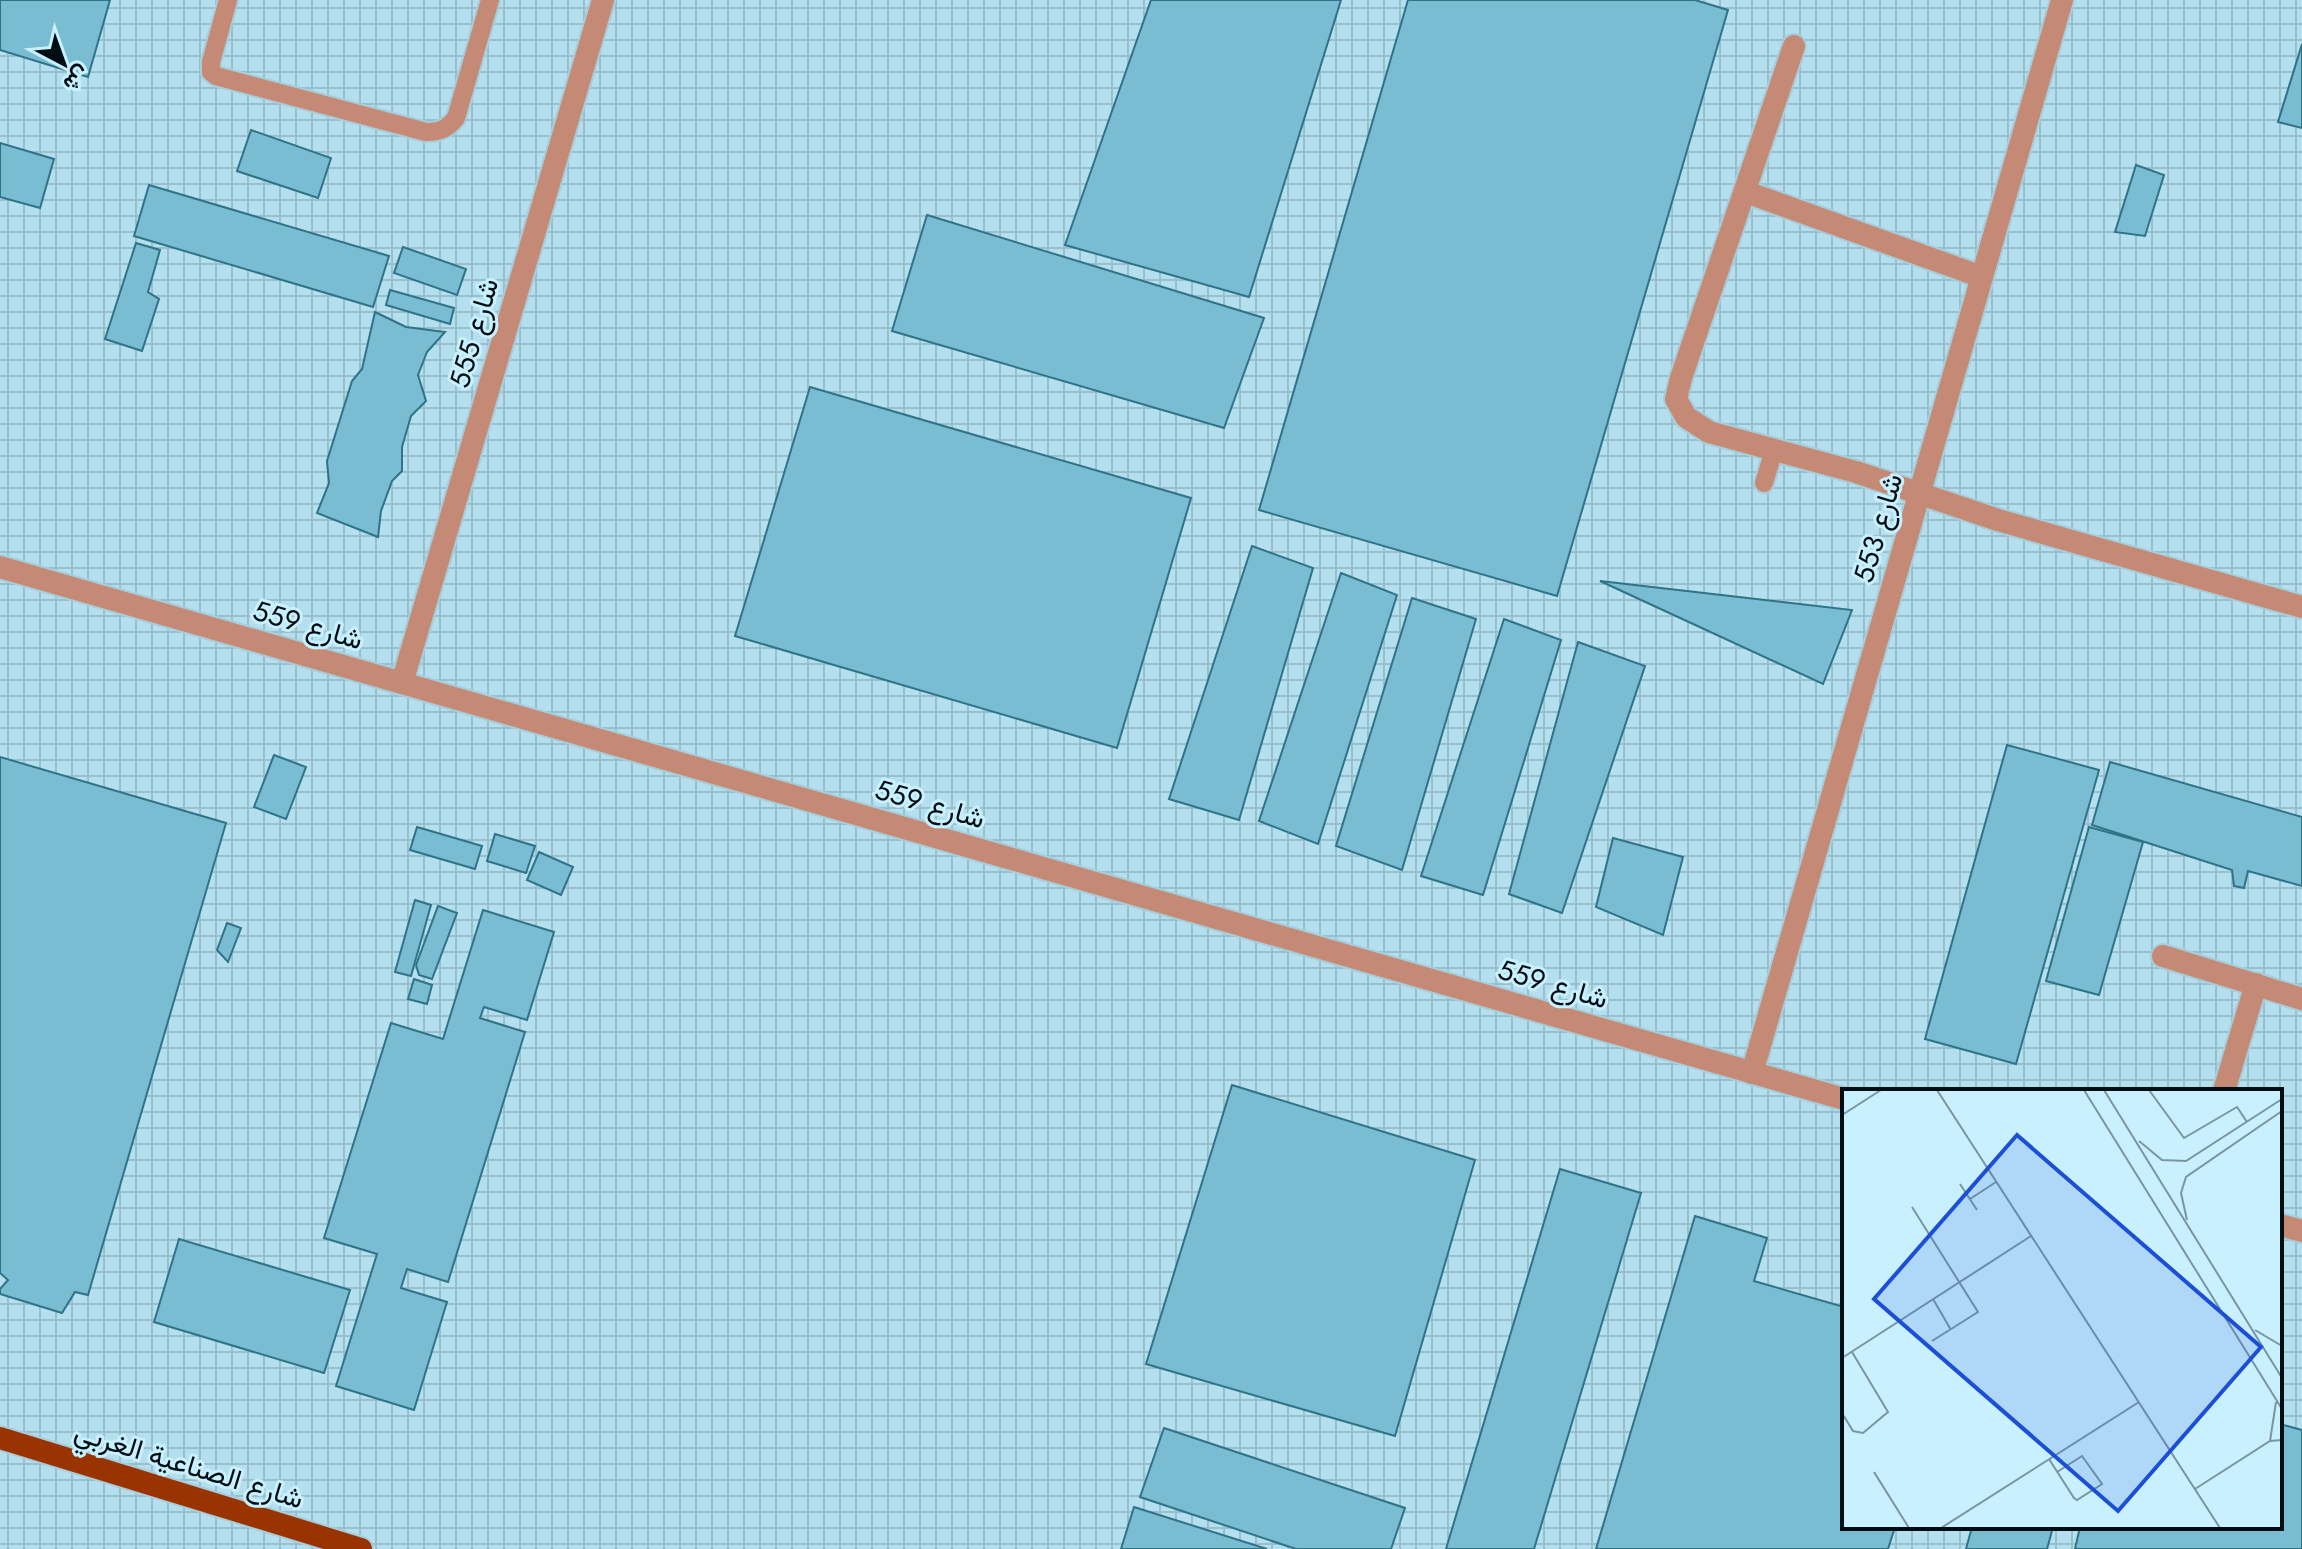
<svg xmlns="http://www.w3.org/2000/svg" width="2302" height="1549" font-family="Jost,Vazirmatn,sans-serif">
  <defs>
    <pattern id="industrial-grid" width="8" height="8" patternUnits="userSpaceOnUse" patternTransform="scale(2)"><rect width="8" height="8" fill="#b4dfef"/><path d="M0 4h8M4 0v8" fill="none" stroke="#99becc"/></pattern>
  </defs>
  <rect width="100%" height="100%" fill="#c9f0fe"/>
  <path fill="url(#industrial-grid)" fill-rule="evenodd" d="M0 0H2302V1549H0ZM1844 1091H2280V1527H1844Z"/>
  <g fill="#7abdd3" stroke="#2f7387" stroke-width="2">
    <polygon points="0,0 110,0 88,77 0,50"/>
    <polygon points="1151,0 1341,0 1249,297 1065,245"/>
    <polygon points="1408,0 1695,0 1728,10 1557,596 1259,510"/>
    <polygon points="2302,44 2302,128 2278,122"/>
    <polygon points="251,130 331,158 318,198 237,171"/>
    <polygon points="0,143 54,159 40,208 0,197"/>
    <polygon points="2136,165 2164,175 2145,236 2115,232"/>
    <polygon points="149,185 389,256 373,307 134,236"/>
    <polygon points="927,215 1264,318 1224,428 892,331"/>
    <polygon points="136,243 160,250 148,292 159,299 142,351 105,339"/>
    <polygon points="403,247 466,269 457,295 394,273"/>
    <polygon points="390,290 454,308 450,324 386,305"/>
    <polygon points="375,312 406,327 445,332 427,352 418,375 426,401 411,416 402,447 402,471 392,481 381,511 378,537 317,513 329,483 327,461 352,381 362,369"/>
    <polygon points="810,387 1191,498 1117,748 735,636"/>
    <polygon points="1252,546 1313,568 1239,820 1169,799"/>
    <polygon points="1341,573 1397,595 1318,844 1259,821"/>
    <polygon points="1600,581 1852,610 1823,684"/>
    <polygon points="1412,598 1476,619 1402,870 1336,846"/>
    <polygon points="1504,619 1561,640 1483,895 1421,876"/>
    <polygon points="1578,642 1645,666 1562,913 1509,894"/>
    <polygon points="2007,745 2099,770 2016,1064 1925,1039"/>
    <polygon points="274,755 306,767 286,819 254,807"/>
    <polygon points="0,757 226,823 88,1295 75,1292 62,1313 0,1294 0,1289 8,1280 0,1273"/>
    <polygon points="2110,762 2302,817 2302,886 2248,871 2244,888 2234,886 2232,870 2092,825"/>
    <polygon points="417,827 482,846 475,869 410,850"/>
    <polygon points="2089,827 2143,842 2099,995 2046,981"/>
    <polygon points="495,834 535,846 526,873 487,861"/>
    <polygon points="1613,838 1683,857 1663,935 1596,907"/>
    <polygon points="539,852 573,867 561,895 527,880"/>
    <polygon points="415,900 431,905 411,976 395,972"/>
    <polygon points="438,906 457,913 432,979 419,975 416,965"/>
    <polygon points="483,910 554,932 527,1020 484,1007 480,1018 525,1032 448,1282 407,1269 401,1288 447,1302 414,1410 336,1386 377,1254 324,1238 391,1023 443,1039"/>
    <polygon points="227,923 241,928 228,962 217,950"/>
    <polygon points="414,979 432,985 427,1004 408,999"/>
    <polygon points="1232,1085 1475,1160 1395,1436 1146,1364"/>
    <polygon points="1560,1169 1641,1193 1534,1549 1446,1549"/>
    <polygon points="1695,1216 1767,1238 1754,1281 1844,1307 1844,1527 1895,1527 1888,1549 1596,1549"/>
    <polygon points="179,1239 350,1290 324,1373 154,1322"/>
    <polygon points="2280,1424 2302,1430 2302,1549 2075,1549 2080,1527 2280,1527"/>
    <polygon points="1164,1428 1405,1508 1391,1549 1296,1549 1140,1497"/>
    <polygon points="1134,1507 1267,1549 1121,1549"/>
    <polygon points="1972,1527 2053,1527 2047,1549 1966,1549"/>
  </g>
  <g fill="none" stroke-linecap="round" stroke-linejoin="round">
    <g stroke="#a9ccd9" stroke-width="22">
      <g id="service">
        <path d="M228 0 211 62V72L216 76 426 132C440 132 447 129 456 118L490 0"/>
        <polyline points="1764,483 1774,450"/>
      </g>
    </g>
    <g stroke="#a9ccd9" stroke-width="26">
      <g id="minor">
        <polyline points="1794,46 1681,378 1676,399 1686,417 1709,432 1856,472 1998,520 2302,607"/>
        <polyline points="1746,192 1982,277"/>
        <polyline points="0,567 1844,1099"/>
        <polyline points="402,683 603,0"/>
        <polyline points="2163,956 2302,999"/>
        <polyline points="1752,1073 2062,0"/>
        <polyline points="2224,1091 2256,984"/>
        <polyline points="2280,1225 2302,1231"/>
      </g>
    </g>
    <g stroke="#a9ccd9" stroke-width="26">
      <polyline id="primary" points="0,1438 361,1549"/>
    </g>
    <use href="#service" stroke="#c48a75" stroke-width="18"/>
    <use href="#minor" stroke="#c48a75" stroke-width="22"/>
    <use href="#primary" stroke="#930" stroke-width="22"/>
  </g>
  <g text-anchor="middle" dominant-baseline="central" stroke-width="6" stroke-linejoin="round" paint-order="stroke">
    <g font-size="28" fill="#000e14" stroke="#c9f0fe">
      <text transform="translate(474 333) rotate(-74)">شارع 555</text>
      <text transform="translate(1878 528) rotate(-74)">شارع 553</text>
      <text transform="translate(308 625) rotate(16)">شارع 559</text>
      <text transform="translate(930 804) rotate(16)">شارع 559</text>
      <text transform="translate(1553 984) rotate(16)">شارع 559</text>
      <text transform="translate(189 1465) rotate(17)">شارع الصناعية الغربي</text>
    </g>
  </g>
  <g transform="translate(1842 1089)">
    <rect width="440" height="440" fill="#c9f0fe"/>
    <path fill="none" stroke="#7996a0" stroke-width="2" d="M95 1 378 439M242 1 440 320M262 1 440 289M307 1 342 49 395 18 405 33M0 26 39 1M297 52 320 71 344 72 440 10M118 95 135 121M128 110 154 93M70 118 136 223 90 252M345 131 339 104 344 88 440 22M91 210 109 241M413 241 440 257M0 269 189 147M0 324 11 342 21 344 46 323 10 263M428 352 434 313M207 370 232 409 235 411 260 395 240 367 215 383M32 383 67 439M353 400 428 352 440 351M99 439 297 313"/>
    <path fill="#1d4ed8" fill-opacity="0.15" stroke="#1d4ed8" stroke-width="4" d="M175 46 419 258 276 422 32 210Z"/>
    <rect width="440" height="440" fill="none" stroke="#000e14" stroke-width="4"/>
  </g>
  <g transform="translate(64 64) rotate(139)" stroke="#c9f0fe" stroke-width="6" paint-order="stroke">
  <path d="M0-6L14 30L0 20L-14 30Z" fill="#000e14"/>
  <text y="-12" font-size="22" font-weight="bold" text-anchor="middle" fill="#000e14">ش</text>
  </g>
</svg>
